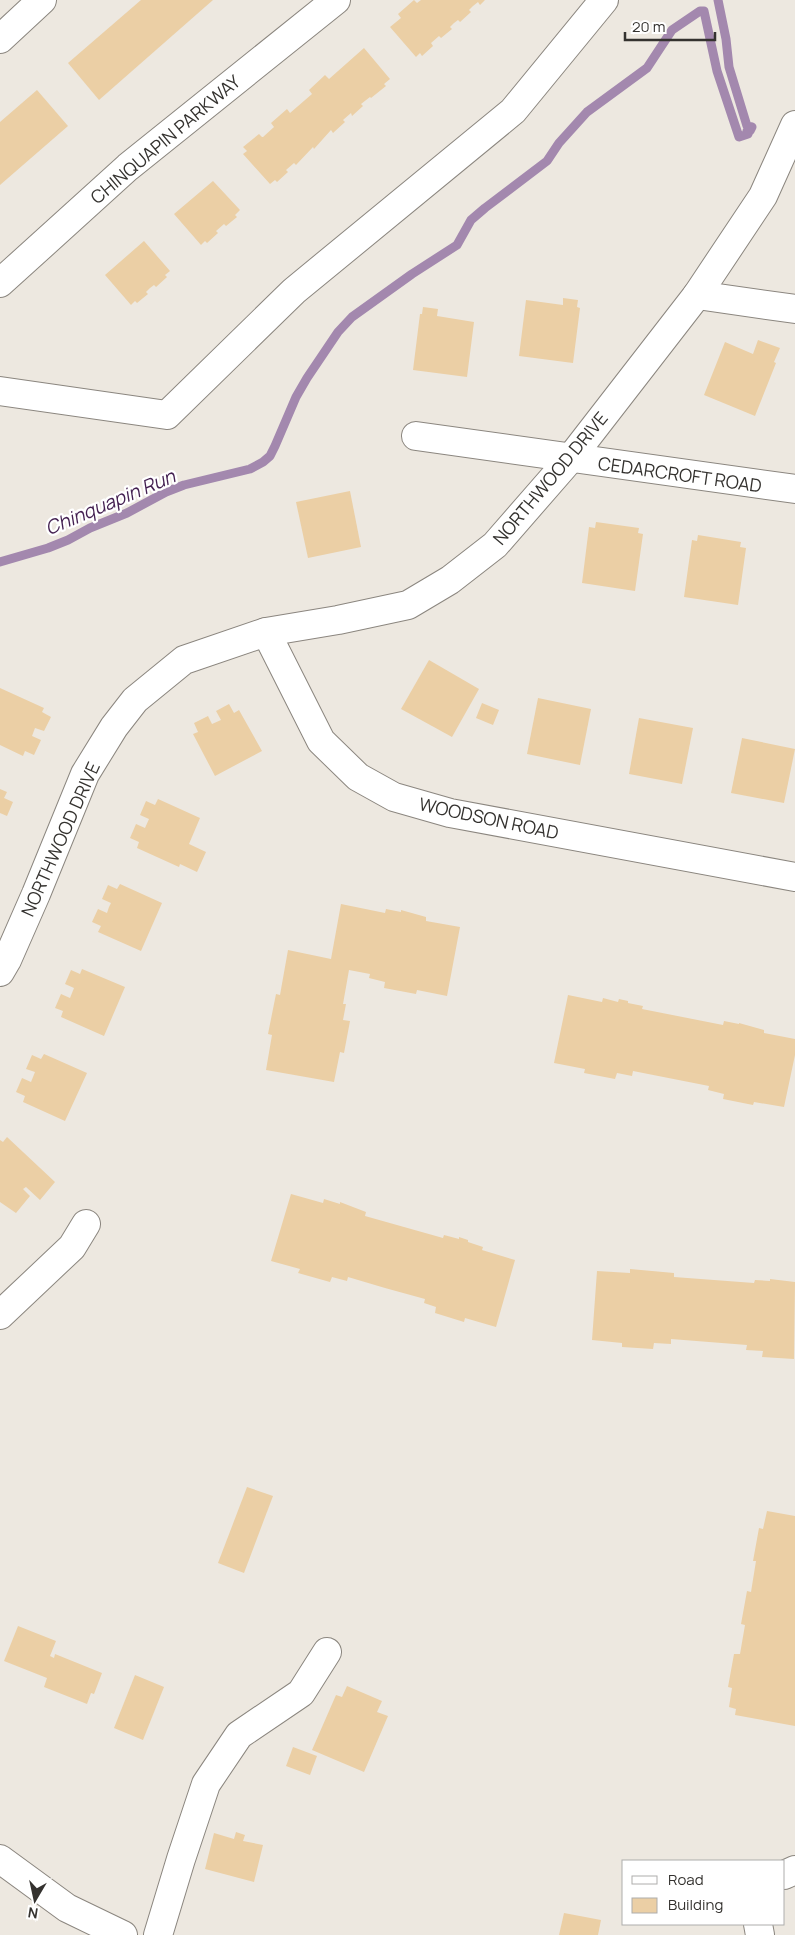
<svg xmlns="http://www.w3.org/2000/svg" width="795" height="1935" font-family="Manrope,sans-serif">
  <rect width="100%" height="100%" fill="#ede8e0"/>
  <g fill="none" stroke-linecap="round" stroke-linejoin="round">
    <polyline stroke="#a388ae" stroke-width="9" points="0,562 48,548 68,540 90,528 127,513 166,492 184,485 250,469 263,462 270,456 275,446 296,397 307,378 338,332 352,317 412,274 457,245 471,220 485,208 547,161 559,143 587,112 647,68 672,30 700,11 704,11 717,71 739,137 748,134 747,131 750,131 752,127 747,126 729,67 726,39 718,0"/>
  </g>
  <g fill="#ebcfa5">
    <polygon points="141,0 213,0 99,100 68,63"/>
    <polygon points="414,0 417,3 421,0 485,0 480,5 478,2 473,6 469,10 471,12 460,22 458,20 454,23 450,27 452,29 441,38 439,36 431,43 433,46 422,56 420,53 416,57 390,27 401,18 398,14"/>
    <polygon points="364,48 390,79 384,84 386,86 371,98 370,97 361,104 363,106 352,116 351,113 343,120 345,122 333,133 331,130 314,149 313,147 296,165 294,163 286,170 288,172 277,182 275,180 270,184 243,154 247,151 243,147 259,134 262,137 263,137 274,127 271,123 287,109 290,113 312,94 309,90 325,75 329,79"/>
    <polygon points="37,90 68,126 0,185 0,122"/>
    <polygon points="213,181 240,210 235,215 237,217 226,226 224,224 216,231 218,233 207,243 205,241 201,245 174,214"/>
    <polygon points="144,241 170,271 165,275 167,277 156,287 154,285 150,288 146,292 148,294 137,303 135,301 131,305 105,275"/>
    <polygon points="563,298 578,300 577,307 580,308 573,363 519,356 526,300 563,305"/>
    <polygon points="423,307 438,309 437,316 474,322 467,377 413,370 420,314 422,314"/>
    <polygon points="758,340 780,348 774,362 776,363 755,416 704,395 725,342 753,354"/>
    <polygon points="350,491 361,547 308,558 296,502"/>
    <polygon points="596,522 639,528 638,533 643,534 635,591 582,583 589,527 595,528"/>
    <polygon points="698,535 741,542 740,547 746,548 738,605 684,597 692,540 697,541"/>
    <polygon points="429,660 479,689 452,737 401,709"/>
    <polygon points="0,688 44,708 42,712 51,717 44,731 35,728 32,736 41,740 34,755 25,751 23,756 0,745"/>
    <polygon points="538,698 591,709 580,765 527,754"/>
    <polygon points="482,703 499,710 493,725 476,718"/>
    <polygon points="229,704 234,713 239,710 262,751 215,776 193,734 198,732 194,723 208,716 212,724 221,720 216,711"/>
    <polygon points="639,718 693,728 682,784 629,774"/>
    <polygon points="742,738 795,749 784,803 731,793"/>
    <polygon points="0,789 7,792 4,798 13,802 7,816 0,813"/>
    <polygon points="158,799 200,818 189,844 206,852 197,872 180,864 179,867 137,848 139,842 130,838 136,824 145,828 149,819 140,815 146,801 155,805"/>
    <polygon points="120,884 162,903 141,951 98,932 101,926 92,922 98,909 107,913 109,907 111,903 102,899 108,885 117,889"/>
    <polygon points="341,904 385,913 386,909 401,912 401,910 426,917 426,921 460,927 447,996 417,990 416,994 384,988 385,982 369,978 370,974 349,970 343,1004 346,1004 343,1020 350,1021 344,1053 340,1052 334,1082 266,1070 272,1035 268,1034 276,994 280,995 288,950 331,959"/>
    <polygon points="82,969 125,987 104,1036 61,1017 63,1011 55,1008 61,994 70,998 74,988 65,984 71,970 80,974"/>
    <polygon points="568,995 602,1002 603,998 618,1002 619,999 628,1001 628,1003 643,1006 642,1009 723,1025 724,1021 739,1024 739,1023 764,1030 764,1033 795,1039 795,1055 784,1107 754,1102 753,1105 723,1099 724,1094 708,1090 709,1086 633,1071 632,1076 617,1073 615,1079 584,1073 585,1069 554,1063"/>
    <polygon points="44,1054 87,1073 65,1121 23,1102 25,1096 16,1092 22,1078 31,1082 35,1072 26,1069 32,1055 41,1059"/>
    <polygon points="7,1137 55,1182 40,1200 26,1187 23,1189 30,1196 16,1213 0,1202 0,1140 3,1142"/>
    <polygon points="291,1194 323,1203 324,1199 340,1204 340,1202 366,1212 365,1216 443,1238 444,1235 459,1239 459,1237 468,1240 468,1242 483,1247 482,1250 515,1260 496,1327 465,1318 464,1322 435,1313 436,1307 424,1303 425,1299 385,1288 348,1277 347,1281 332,1277 330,1282 298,1273 300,1269 271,1261"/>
    <polygon points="630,1269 674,1273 674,1277 754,1283 755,1280 770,1281 770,1279 795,1282 794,1359 762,1357 763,1351 746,1350 747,1345 671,1339 671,1344 654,1343 653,1349 622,1347 622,1343 592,1340 597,1271 630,1273"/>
    <polygon points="247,1487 273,1496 244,1573 218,1563"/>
    <polygon points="767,1511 795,1516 795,1726 735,1715 736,1709 729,1707 732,1688 728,1687 734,1654 740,1654 745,1625 741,1624 747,1591 751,1592 756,1561 753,1561 759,1528 763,1529"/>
    <polygon points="18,1626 56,1641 50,1656 54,1658 55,1654 102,1673 94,1694 91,1693 87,1704 44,1687 47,1678 4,1661"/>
    <polygon points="135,1675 164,1687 143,1740 114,1728"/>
    <polygon points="347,1686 382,1701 377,1712 388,1716 364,1772 312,1750 336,1695 342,1697"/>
    <polygon points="293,1747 317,1756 310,1775 286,1766"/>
    <polygon points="236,1832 245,1835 243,1841 263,1845 254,1882 205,1869 214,1833 234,1839"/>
    <polygon points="564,1913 601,1920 598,1935 559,1935"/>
  </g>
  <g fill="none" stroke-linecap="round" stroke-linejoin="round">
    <g stroke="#8b867f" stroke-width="30">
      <g id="minor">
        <polyline points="0,39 42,0"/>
        <polyline points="0,283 128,167 336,0"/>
        <polyline points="697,295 795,309"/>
        <polyline points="0,391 167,415 294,291 513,111 604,0"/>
        <polyline points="416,436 795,489"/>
        <polyline points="266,632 321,741 358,777 394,797 450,813 795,877"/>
        <polyline points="0,972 7,960 36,894 85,774 114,727 135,700 184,660 266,632 338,620 408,605 450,580 495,545 570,459 697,295 763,196 795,125"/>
        <polyline points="0,1315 72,1247 86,1224"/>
        <polyline points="0,1859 67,1908 123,1935"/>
        <polyline points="784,1875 795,1870"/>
        <polyline points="758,1924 760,1935"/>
        <polyline points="158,1935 181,1859 206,1784 239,1735 301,1693 327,1652"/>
      </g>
    </g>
    <use href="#minor" stroke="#fff" stroke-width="28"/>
  </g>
  <g text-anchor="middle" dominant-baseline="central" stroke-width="4.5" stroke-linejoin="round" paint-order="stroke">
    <g font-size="18" fill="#34322f" stroke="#fff">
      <text transform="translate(165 139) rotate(-40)">CHINQUAPIN PARKWAY</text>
      <text transform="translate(680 474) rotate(8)">CEDARCROFT ROAD</text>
      <text transform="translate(550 478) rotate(-50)">NORTHWOOD DRIVE</text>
      <text transform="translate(489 818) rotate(12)">WOODSON ROAD</text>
      <text transform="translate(60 839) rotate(-66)">NORTHWOOD DRIVE</text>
    </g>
    <g font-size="19" font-style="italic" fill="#431f50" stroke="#fff">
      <text transform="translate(110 502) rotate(-23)">Chinquapin Run</text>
    </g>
  </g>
  <rect x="622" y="1860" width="162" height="65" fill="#ffffff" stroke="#aeadac"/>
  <rect x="632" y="1876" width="25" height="8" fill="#ffffff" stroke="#aeadac"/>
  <text x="668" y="1885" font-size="15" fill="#34322f">Road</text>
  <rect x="632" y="1898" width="25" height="15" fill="#ebcfa5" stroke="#aeadac"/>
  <text x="668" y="1910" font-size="15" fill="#34322f">Building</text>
  <g transform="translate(35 1900) rotate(189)" stroke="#ffffff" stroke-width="4" paint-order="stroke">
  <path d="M0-4L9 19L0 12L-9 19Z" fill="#34322f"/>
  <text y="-8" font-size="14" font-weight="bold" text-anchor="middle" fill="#34322f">N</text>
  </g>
  <path d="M625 32v8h90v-8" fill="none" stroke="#34322f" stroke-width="2.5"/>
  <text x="632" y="32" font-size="15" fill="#34322f" stroke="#ffffff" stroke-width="4" paint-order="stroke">20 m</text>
</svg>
